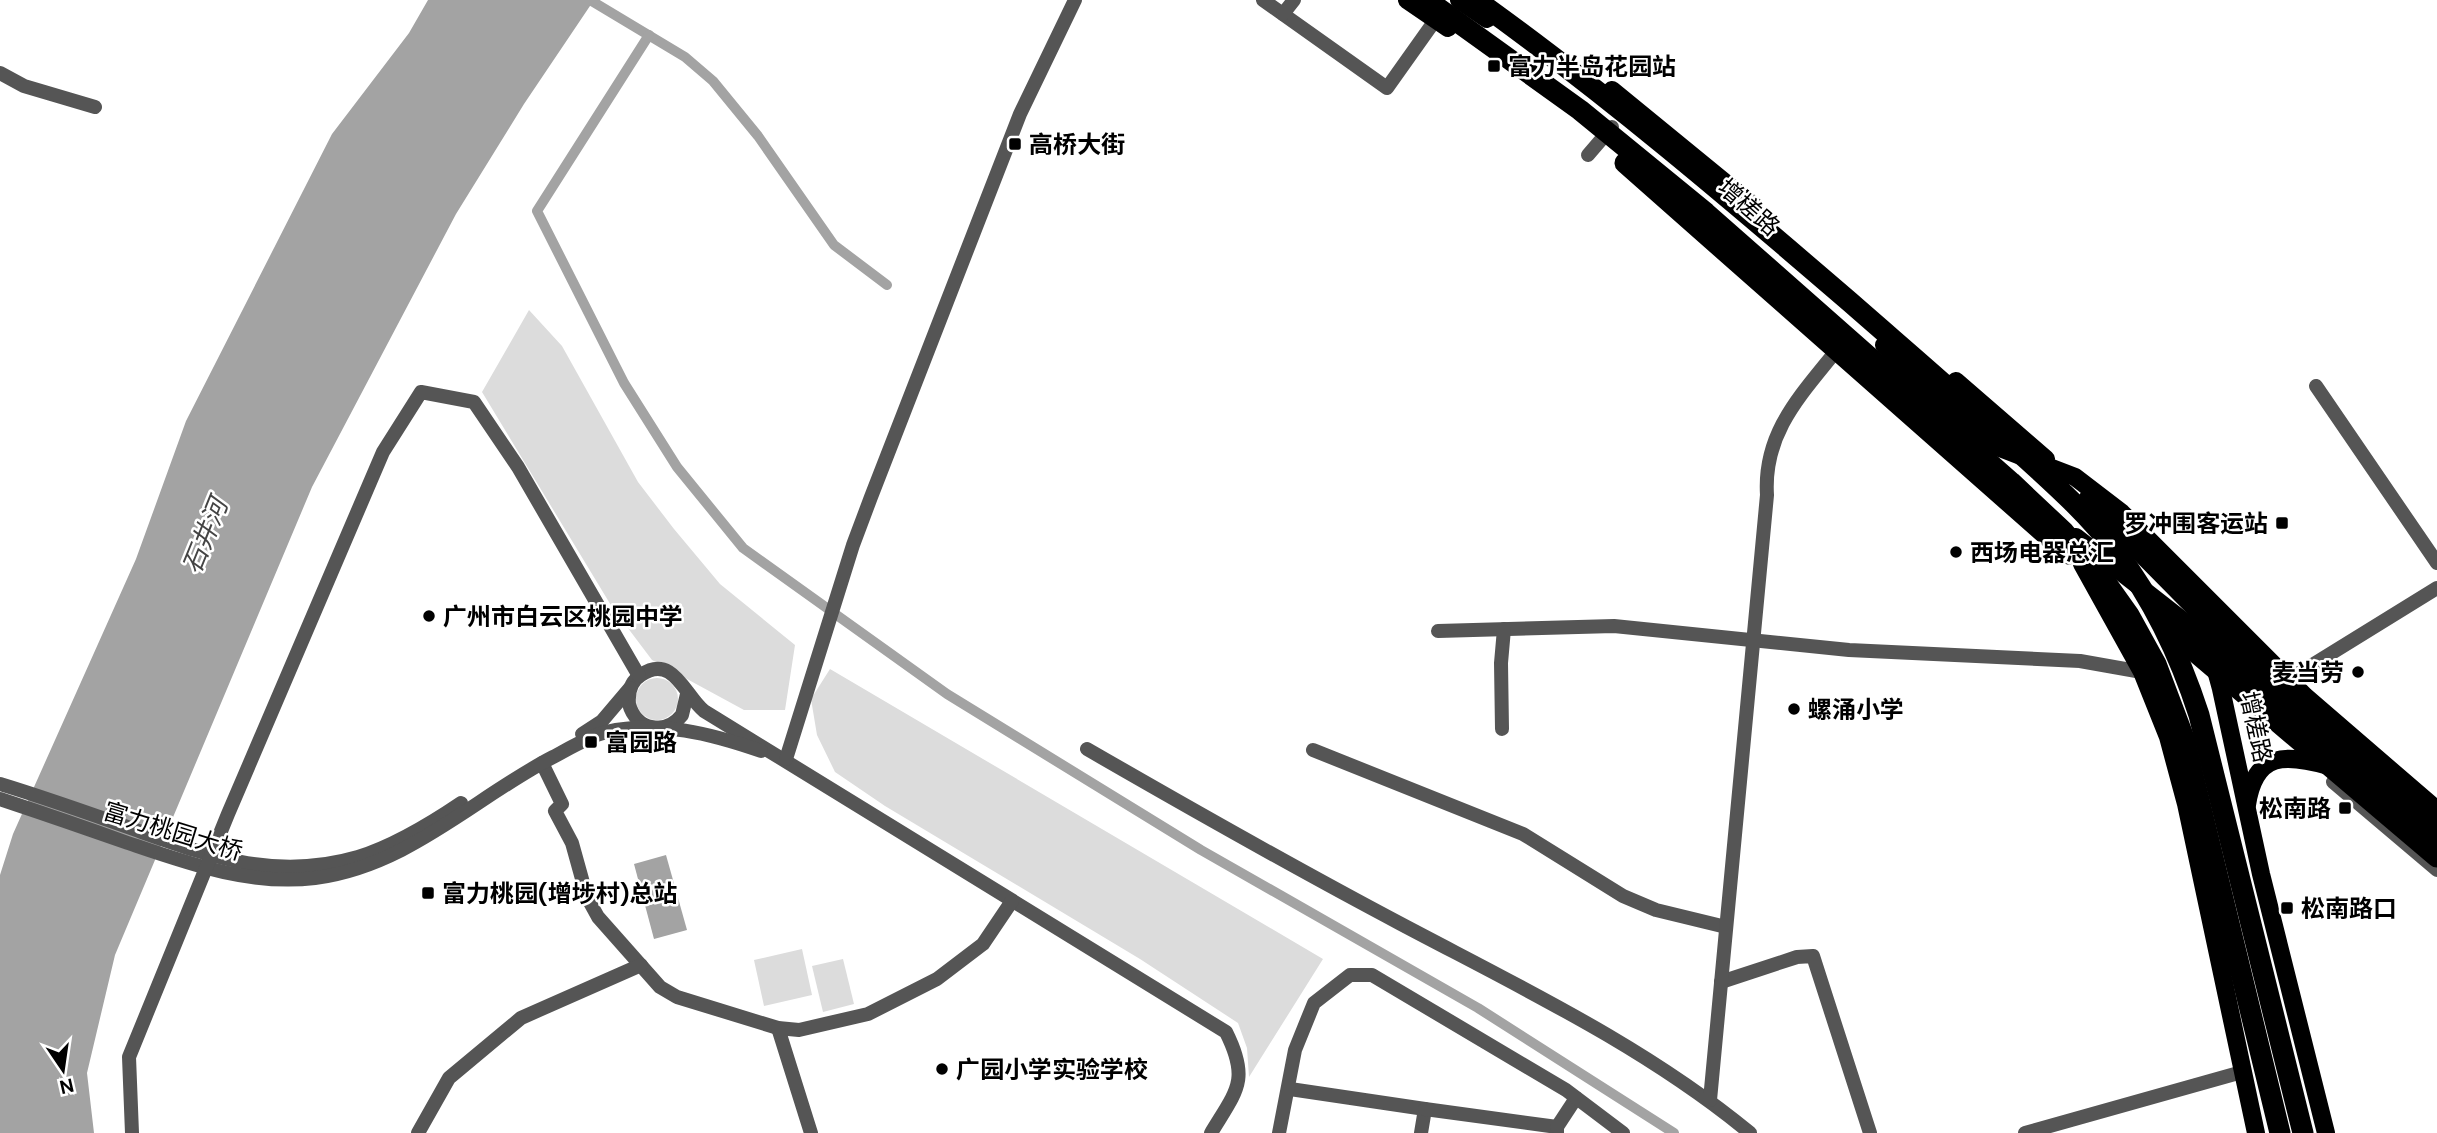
<svg xmlns="http://www.w3.org/2000/svg" width="2437" height="1133" font-family="'DM Sans','Noto Sans SC',sans-serif">
  <rect width="100%" height="100%" fill="#fff"/>
  <g fill="#dcdcdc">
    <polygon points="529,310 562,346 638,482 674,529 720,584 795,645 785,710 744,710 652,660 612,607 482,392"/>
    <polygon points="830,669 1323,959 1249,1077 1247,1048 1238,1023 1140,959 885,806 835,772 817,735 811,699"/>
    <circle cx="657" cy="699" r="21"/>
    <polygon points="802,949 812,995 764,1006 754,960"/>
    <polygon points="843,959 854,1004 823,1012 812,966"/>
  </g>
  <g fill="#a3a3a3">
    <polygon points="428,0 594,0 524,104 456,214 312,487 115,955 87,1073 94,1133 0,1133 0,875 13,834 136,559 186,421 332,134 409,33"/>
    <polygon points="666,855 687,930 654,939 634,864"/>
  </g>
  <g fill="none" stroke-linecap="round" stroke-linejoin="round">
    <g stroke="#a3a3a3" stroke-width="10">
      <polyline points="590,0 685,57 713,81 758,136 834,245 887,285"/>
      <polyline points="649,35 537,211 624,383 677,467 743,548 947,694 1201,850 1478,1008 1674,1133"/>
    </g>
    <g stroke="#555" stroke-width="14">
      <polyline points="1263,0 1387,88 1436,19"/>
      <polyline points="1283,14 1294,0"/>
      <polyline points="0,73 24,86 95,107"/>
      <polyline points="1588,155 1612,127"/>
      <polyline points="2316,386 2437,563"/>
      <polyline points="1438,631 1614,626 1849,650 2080,661 2142,672"/>
      <polyline points="2288,680 2437,588"/>
      <path d="M687 694 682 715C665 736 636 730 629 704 628 692 631 681 641 675 673 653 685 696 704 711L1226 1032C1250 1080 1237 1090 1211 1133"/>
      <polyline points="1502,729 1501,663 1504,629"/>
      <polyline points="582,734 602,721 630,688"/>
      <path d="M1087 749C1191 809 1295 868 1401 924 1520 987 1646 1047 1750 1133"/>
      <polyline points="1313,750 1523,834 1623,896 1656,910 1726,927"/>
      <polyline points="786,759 853,545 871,497 1020,114 1075,0"/>
      <polyline points="542,763 562,804 555,811 572,843 587,897 598,917 660,987 677,997 778,1028 799,1030 868,1014 937,979 983,944 1012,901"/>
      <polyline points="2333,782 2437,870"/>
      <path d="M0 784C46 798 91 814 136 830 212 857 276 881 358 857 393 846 430 824 461 803"/>
      <path d="M0 799C42 813 83 827 125 842 187 863 249 886 315 878 408 866 474 798 553 757 570 748 588 737 606 732 659 720 712 734 761 751"/>
      <polyline points="1721,982 1797,957 1813,956 1870,1133"/>
      <polyline points="778,1028 811,1133"/>
      <polyline points="1290,1089 1425,1109 1421,1133"/>
      <path d="M1710 1100 1767 495C1763 431 1803 393 1840 346"/>
      <polyline points="1425,1109 1557,1127 1557,1133"/>
      <polyline points="1557,1127 1576,1098"/>
      <polyline points="132,1133 129,1057 228,814 383,452 421,392 474,402 518,467 639,676"/>
      <polyline points="418,1133 449,1078 521,1018 641,965"/>
      <polyline points="1279,1133 1295,1050 1314,1003 1350,975 1372,975 1566,1090 1623,1133"/>
      <polyline points="2025,1133 2242,1072"/>
    </g>
    <g stroke="#000" stroke-width="18">
      <polyline points="1407,0 1448,28"/>
      <polyline points="1459,0 1487,19"/>
      <polyline points="1612,90 1755,207"/>
      <polyline points="1884,345 1995,446 2075,477 2122,513 2305,696 2437,810"/>
      <polyline points="1956,381 2046,459"/>
      <polyline points="2076,537 2209,641 2437,841"/>
      <polyline points="2082,564 2142,672 2168,737 2186,804 2256,1133"/>
      <polyline points="2200,612 2221,689 2261,874 2326,1133"/>
      <path d="M2247 805C2255 751 2286 754 2329 766"/>
    </g>
    <g stroke="#000" stroke-width="21">
      <polyline points="1427,0 1580,110 1706,213 2011,482 2064,532 2102,577 2129,615 2156,664 2184,738 2280,1133"/>
      <path d="M1476 0C1607 94 1728 197 1850 302 1907 352 1965 401 2020 453 2054 484 2088 514 2116 551 2154 601 2180 656 2199 715L2303 1133"/>
      <polyline points="1625,163 2068,554"/>
      <polyline points="2089,499 2256,668 2437,825"/>
      <polyline points="2167,628 2437,857"/>
    </g>
  </g>
  <g fill="#000" stroke="#fff" stroke-width="2.5">
    <rect x="1487" y="59" width="14" height="14" rx="3.5"/>
    <rect x="1008" y="137" width="14" height="14" rx="3.5"/>
    <rect x="2275" y="516" width="14" height="14" rx="3.5"/>
    <circle cx="1956" cy="552" r="7"/>
    <circle cx="429" cy="616" r="7"/>
    <circle cx="2358" cy="672" r="7"/>
    <circle cx="1794" cy="709" r="7"/>
    <rect x="584" y="735" width="14" height="14" rx="3.5"/>
    <rect x="2338" y="801" width="14" height="14" rx="3.5"/>
    <rect x="421" y="886" width="14" height="14" rx="3.5"/>
    <rect x="2280" y="901" width="14" height="14" rx="3.5"/>
    <circle cx="942" cy="1069" r="7"/>
  </g>
  <g text-anchor="middle" dominant-baseline="central" stroke-width="5" stroke-linejoin="round" paint-order="stroke">
    <g font-size="24" font-weight="bold" fill="#000" stroke="#fff" text-anchor="start">
      <text x="1508" y="66">富力半岛花园站</text>
      <text x="1029" y="144">高桥大街</text>
      <text x="2268" y="523" text-anchor="end">罗冲围客运站</text>
      <text x="1970" y="552">西场电器总汇</text>
      <text x="443" y="616">广州市白云区桃园中学</text>
      <text x="2344" y="672" text-anchor="end">麦当劳</text>
      <text x="1808" y="709">螺涌小学</text>
      <text x="605" y="742">富园路</text>
      <text x="2331" y="808" text-anchor="end">松南路</text>
      <text x="442" y="893">富力桃园(增埗村)总站</text>
      <text x="2301" y="908">松南路口</text>
      <text x="956" y="1069">广园小学实验学校</text>
    </g>
    <g font-size="24" fill="#000" stroke="#fff">
      <text transform="translate(1749 207) rotate(41)">增槎路</text>
      <text transform="translate(2256 727) rotate(78)">增槎路</text>
      <text transform="translate(173 831) rotate(17)">富力桃园大桥</text>
    </g>
    <g font-size="26" font-style="italic" fill="#444" stroke="#fff">
      <text transform="translate(205 536) rotate(-68)">石井河</text>
    </g>
  </g>
  <g transform="translate(63 1070) rotate(167)" stroke="#ffffff" stroke-width="5" paint-order="stroke">
  <path d="M0-5L12 26L0 18L-12 26Z" fill="#000000"/>
  <text y="-10" font-size="19" font-weight="bold" text-anchor="middle" fill="#000000">N</text>
  </g>
</svg>
